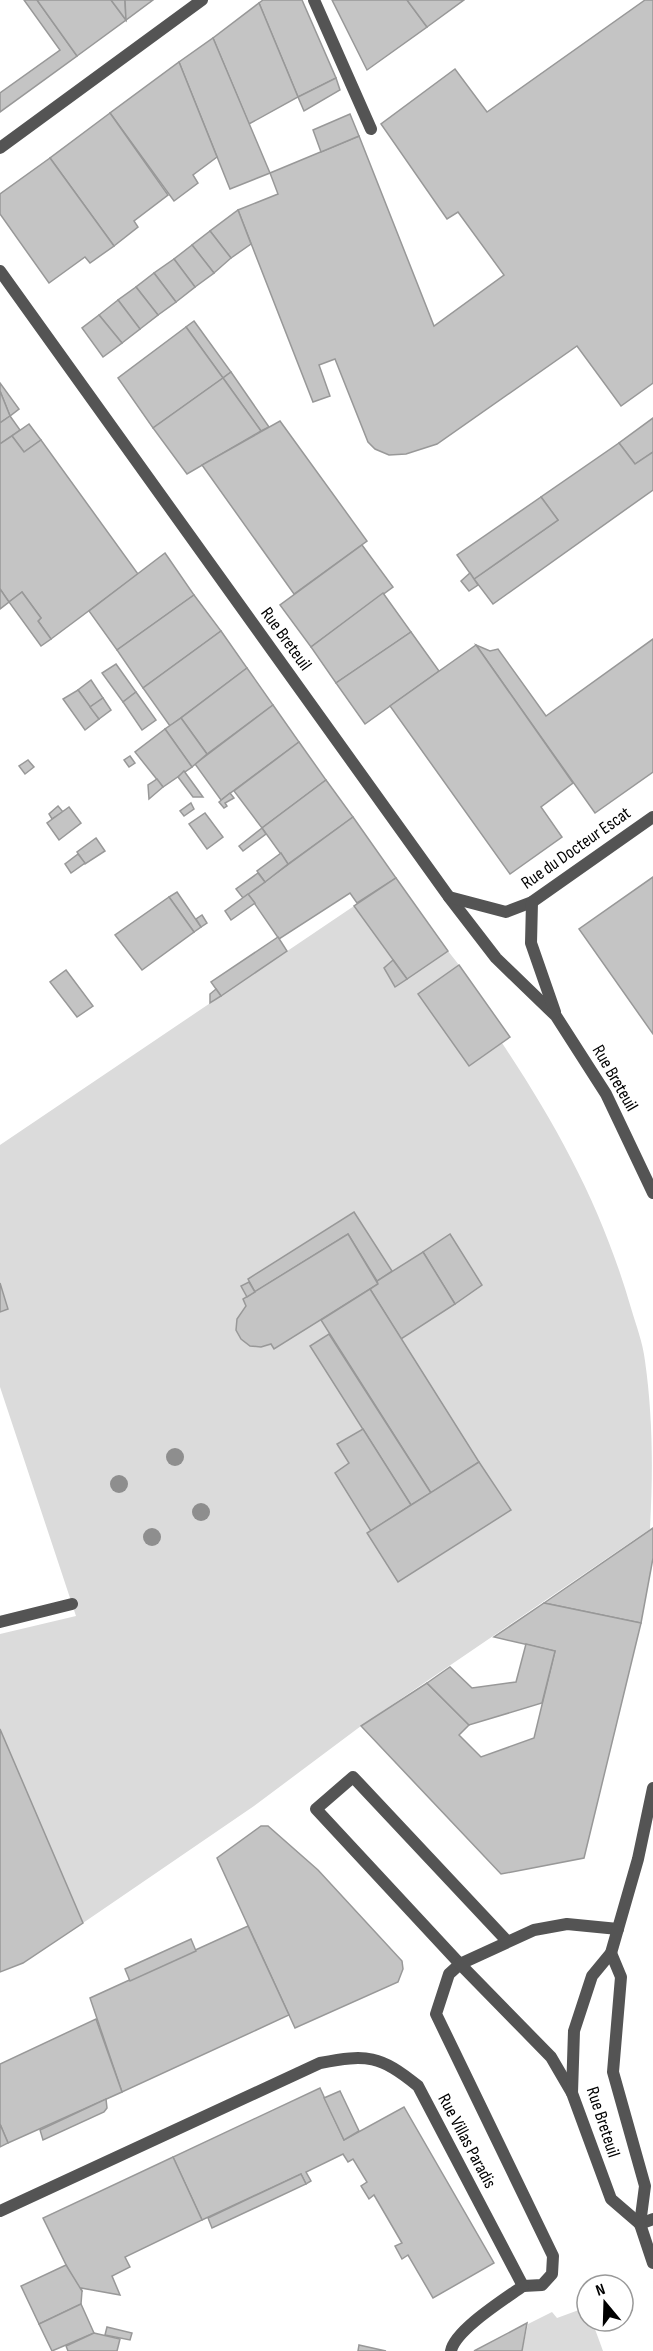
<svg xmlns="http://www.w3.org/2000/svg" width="653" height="2351" font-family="'Sofia Sans Condensed',sans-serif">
  <rect width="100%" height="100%" fill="#fff"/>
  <g fill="#dbdbdb">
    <path d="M354 906 393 960 384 968 395 986 448 951 459 965 418 994 469 1066 502 1043C559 1129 602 1208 631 1308 636 1325 643 1343 645 1361 653 1417 653 1472 650 1529L361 1726 254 1806 83 1923 0 1729V1634L76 1616 0 1387V1145Z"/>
    <polygon points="587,2307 587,2321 592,2321 603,2351 522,2351 528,2324 552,2312 557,2318"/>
  </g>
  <g fill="#c4c4c4" stroke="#989898" stroke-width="1.5">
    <polygon points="24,0 37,0 77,56 0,112 0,93 60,50"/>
    <polygon points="37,0 111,0 126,20 77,56"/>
    <polygon points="111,0 125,0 126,20"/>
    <polygon points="125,0 153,0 126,20"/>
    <polygon points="263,0 302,0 336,78 298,97 259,3"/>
    <polygon points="332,0 407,0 427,27 367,70"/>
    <polygon points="407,0 464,0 427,27"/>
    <polygon points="645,0 653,0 653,383 621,406 577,346 437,444 406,454 389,455 375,449 368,442 335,359 319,365 330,396 313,402 238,210 278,194 270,173 359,136 434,326 504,275 458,212 447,219 381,124 455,69 487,112"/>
    <polygon points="259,3 298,97 249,124 213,38"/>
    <polygon points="213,38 270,173 230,189 179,62"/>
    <polygon points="179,62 217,157 193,175 198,183 174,201 110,113"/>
    <polygon points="336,78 340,90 304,111 298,97"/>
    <polygon points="110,113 168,195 134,221 138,227 114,246 50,158"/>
    <polygon points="350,114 359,136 321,152 313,130"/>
    <polygon points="50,158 114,246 90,263 85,257 49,283 0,214 0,194"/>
    <polygon points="238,210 251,244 231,258 210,231"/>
    <polygon points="210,231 231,258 214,273 192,245"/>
    <polygon points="192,245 214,273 195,287 174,259"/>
    <polygon points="174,259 195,287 176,302 154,273"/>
    <polygon points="154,273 176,302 158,315 136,287"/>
    <polygon points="136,287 158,315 140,329 118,300"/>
    <polygon points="118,300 140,329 122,343 99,315"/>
    <polygon points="99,315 122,343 103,357 82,328"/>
    <polygon points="194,321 231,372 223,378 186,327"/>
    <polygon points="186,327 223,378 153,428 118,378"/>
    <polygon points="231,372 269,427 261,431 223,378"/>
    <polygon points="223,378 261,431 187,474 153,428"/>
    <polygon points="0,383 19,409 10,416 0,391"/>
    <polygon points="0,391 10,416 0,423"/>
    <polygon points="10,416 20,430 0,444 0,423"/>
    <polygon points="653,418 653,452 635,464 619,443"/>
    <polygon points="280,421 367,541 294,594 202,465"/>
    <polygon points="29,424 41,440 24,452 12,436"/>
    <polygon points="12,436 24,452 41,440 138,574 51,639 38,621 41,618 22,592 9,602 0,589 0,444"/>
    <polygon points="619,443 635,464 653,452 653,490 493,604 474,579 558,520 541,497"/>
    <polygon points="541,497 558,520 474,579 457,555"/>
    <polygon points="362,545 393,587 311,647 280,605"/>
    <polygon points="165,553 194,595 117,650 89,611"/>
    <polygon points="470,573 478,585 469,591 461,581"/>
    <polygon points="0,589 9,602 0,609"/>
    <polygon points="22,592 41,618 38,621 51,639 41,646 9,602"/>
    <polygon points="383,593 411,632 336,683 311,647"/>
    <polygon points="194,595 221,631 143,688 117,650"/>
    <polygon points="221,631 247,668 170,726 143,688"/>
    <polygon points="411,632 439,671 365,724 336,683"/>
    <polygon points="653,639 653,772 595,813 476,645 490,651 498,649 546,716"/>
    <polygon points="476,645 573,783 541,807 562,837 510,874 390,706"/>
    <polygon points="116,664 136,692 123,702 102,673"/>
    <polygon points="247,668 273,705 207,754 181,718"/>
    <polygon points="91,680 103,698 90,707 78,690"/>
    <polygon points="78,690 99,719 85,730 63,699"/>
    <polygon points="136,692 156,720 142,730 123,702"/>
    <polygon points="103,698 111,710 99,719 90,707"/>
    <polygon points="273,705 299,742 221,800 195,764"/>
    <polygon points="181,718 207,754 192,767 165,729"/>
    <polygon points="165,729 192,767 163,787 135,752"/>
    <polygon points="299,742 326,780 262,828 234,791"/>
    <polygon points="130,756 135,763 129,767 124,760"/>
    <polygon points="28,760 34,767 25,774 19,766"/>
    <polygon points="184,771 203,797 193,797 178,777"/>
    <polygon points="157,779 163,787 149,799 148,785"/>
    <polygon points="326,780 353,817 288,864 262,828"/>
    <polygon points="230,793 234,798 225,803 227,806 224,808 219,802"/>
    <polygon points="191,803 194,809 184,816 180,811"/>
    <polygon points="58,806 63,812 52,819 49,814"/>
    <polygon points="69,807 81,823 59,840 47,823"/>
    <polygon points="205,813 223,837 207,849 189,824"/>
    <polygon points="353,817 396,878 357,903 350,893 279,939 248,894"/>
    <polygon points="262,828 266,834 243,851 239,846"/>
    <polygon points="96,838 105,851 85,864 77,852"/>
    <polygon points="281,853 288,864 265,882 257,871"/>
    <polygon points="78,854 85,863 71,873 65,864"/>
    <polygon points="258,873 265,882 243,898 236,889"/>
    <polygon points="653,877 653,1034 579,929"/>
    <polygon points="396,878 448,951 407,979 354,906"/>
    <polygon points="177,892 201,927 194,932 169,897"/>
    <polygon points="248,894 255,903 231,920 225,911"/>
    <polygon points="169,897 194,932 142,970 115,935"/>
    <polygon points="202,915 207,923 201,927 196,919"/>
    <polygon points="278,937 287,951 221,996 211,982"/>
    <polygon points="393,960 407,979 395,987 384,968"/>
    <polygon points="459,965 510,1037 469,1066 418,994"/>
    <polygon points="66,970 93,1006 77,1017 50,982"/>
    <polygon points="216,989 221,996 210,1003 210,994"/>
    <polygon points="354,1212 392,1271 377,1281 348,1234 255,1292 248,1279"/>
    <polygon points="348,1234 378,1284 274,1349 271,1344 261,1347 250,1346 241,1339 236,1330 237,1319 246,1306 243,1299"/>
    <polygon points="450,1234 482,1285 455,1304 423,1252"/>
    <polygon points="423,1252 455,1304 401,1339 370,1289 378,1284 377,1281"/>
    <polygon points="249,1282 255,1292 247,1297 241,1286"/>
    <polygon points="0,1283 8,1309 0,1312"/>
    <polygon points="370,1289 479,1462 431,1493 321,1320"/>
    <polygon points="329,1334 431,1493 411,1505 310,1346"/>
    <polygon points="363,1429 411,1505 371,1531 335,1473 349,1463 337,1444"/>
    <polygon points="479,1462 511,1510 398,1582 367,1533"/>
    <polygon points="653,1528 653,1558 641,1623 544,1603"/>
    <polygon points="544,1603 641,1623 584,1858 501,1874 361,1726 427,1683 469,1725 459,1735 481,1757 534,1738 555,1651 494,1637"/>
    <polygon points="526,1644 555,1651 542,1703 469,1725 427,1683 450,1667 472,1688 516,1682"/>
    <polygon points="0,1729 83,1923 23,1963 0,1972"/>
    <polygon points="261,1826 268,1826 318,1870 402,1961 403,1969 398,1982 295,2028 217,1858"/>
    <polygon points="248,1926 289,2015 122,2092 90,1998"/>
    <polygon points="191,1939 196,1951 130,1981 125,1969"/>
    <polygon points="96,2019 122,2092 8,2143 0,2124 0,2064"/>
    <polygon points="320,2088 344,2140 404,2107 494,2263 433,2298 408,2255 402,2259 395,2246 402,2243 374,2195 369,2199 361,2186 367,2182 353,2159 348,2162 343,2154 306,2172 311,2181 306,2184 301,2174 202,2220 173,2157"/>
    <polygon points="340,2091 359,2131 344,2140 324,2098"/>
    <polygon points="106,2099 107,2108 104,2112 43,2140 40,2130"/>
    <polygon points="0,2124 8,2143 0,2147"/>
    <polygon points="173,2157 202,2220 125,2257 130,2267 112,2276 120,2295 81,2288 82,2291 79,2291 43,2218"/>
    <polygon points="301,2174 306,2184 212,2228 208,2218"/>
    <polygon points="66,2265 82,2291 81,2304 39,2324 21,2286"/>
    <polygon points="81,2304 94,2333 52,2351 39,2324"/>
    <polygon points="527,2323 522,2351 474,2351"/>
    <polygon points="107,2327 132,2333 130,2340 105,2335"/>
    <polygon points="94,2333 120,2339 117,2351 68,2351 66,2346"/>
    <polygon points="359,2345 386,2351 358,2351"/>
  </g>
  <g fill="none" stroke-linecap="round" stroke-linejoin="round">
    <g stroke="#545454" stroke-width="12">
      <polyline points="0,1622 72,1604"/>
      <polyline points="460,1964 316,1809 353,1777 507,1941"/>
    </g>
    <g stroke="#545454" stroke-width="12">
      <polyline points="314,0 371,129"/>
      <polyline points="0,148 202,0"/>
      <polyline points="460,1964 449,1974 436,2014 553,2256 552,2274 542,2285 523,2286"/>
      <polyline points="572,2093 551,2057 460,1964 534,1930 567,1924 618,1929"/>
      <path d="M0 2211 320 2063C367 2054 380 2055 418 2086L523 2286"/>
      <polyline points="640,2224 653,2219"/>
      <path d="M451 2351C455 2330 505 2299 523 2286"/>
    </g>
    <g stroke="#545454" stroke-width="12">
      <polyline points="0,271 449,897 496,958 556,1016 606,1094 653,1193"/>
      <polyline points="449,897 506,912 532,902 653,817"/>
      <polyline points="532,902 531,943 555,1012"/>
      <polyline points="611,1953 621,1977 613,2072 645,2186 640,2224 653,2263"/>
      <polyline points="640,2224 611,2199 572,2093 574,2031 592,1976 611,1953 638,1859 653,1788"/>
    </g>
  </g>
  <g fill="#8e8e8e">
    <circle cx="175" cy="1457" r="9"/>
    <circle cx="119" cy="1484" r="9"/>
    <circle cx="201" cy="1512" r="9"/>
    <circle cx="152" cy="1537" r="9"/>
  </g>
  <g text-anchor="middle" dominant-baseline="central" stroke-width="5" stroke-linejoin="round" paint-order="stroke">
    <g font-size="18" fill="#000" stroke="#fff">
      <text transform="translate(286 639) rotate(54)">Rue Breteuil</text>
      <text transform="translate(576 848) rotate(-35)">Rue du Docteur Escat</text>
      <text transform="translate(615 1078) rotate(60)">Rue Breteuil</text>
      <text transform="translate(603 2122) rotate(72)">Rue Breteuil</text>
      <text transform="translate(467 2141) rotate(62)">Rue Villas Paradis</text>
    </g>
  </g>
  <g transform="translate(605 2303) rotate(341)"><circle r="28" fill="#ffffff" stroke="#999999" stroke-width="1.5"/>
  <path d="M0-4.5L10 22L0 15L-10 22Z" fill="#000000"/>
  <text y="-9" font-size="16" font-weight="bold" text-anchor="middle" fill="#000000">N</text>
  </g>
</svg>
